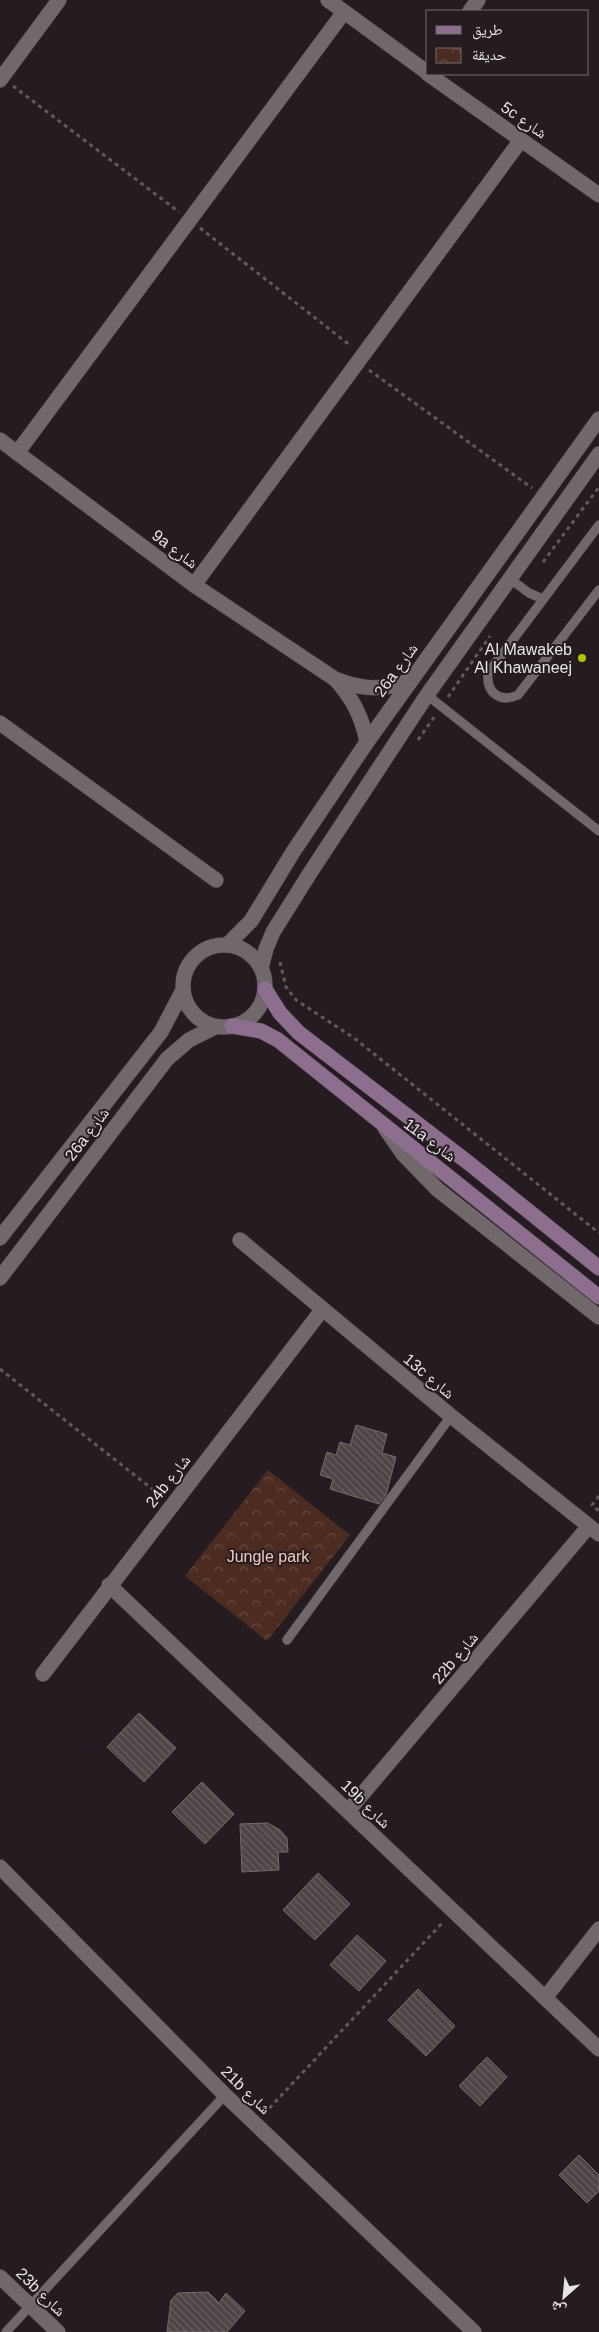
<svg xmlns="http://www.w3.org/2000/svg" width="599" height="2332" font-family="Helvetica,'Noto Naskh Arabic',sans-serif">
  <defs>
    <pattern id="park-crowns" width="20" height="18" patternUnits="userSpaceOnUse" patternTransform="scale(1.25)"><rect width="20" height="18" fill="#4c2c21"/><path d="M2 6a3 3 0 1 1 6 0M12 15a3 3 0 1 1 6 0" fill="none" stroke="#664a41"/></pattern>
    <pattern id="building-back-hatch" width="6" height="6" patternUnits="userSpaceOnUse" patternTransform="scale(1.25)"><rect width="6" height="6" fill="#4f4546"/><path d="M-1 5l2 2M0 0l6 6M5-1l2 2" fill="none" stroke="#686061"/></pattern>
  </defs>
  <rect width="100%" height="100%" fill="#241c20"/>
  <polygon fill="url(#park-crowns)" points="268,1470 350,1535 267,1641 185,1576"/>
  <g fill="url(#building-back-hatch)" stroke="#766b6c">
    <polygon points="356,1425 387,1434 382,1453 396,1457 386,1495 379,1504 330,1489 333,1479 320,1475 327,1452 336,1455 340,1442 350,1445"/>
    <polygon points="139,1713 176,1748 144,1782 107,1747"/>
    <polygon points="202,1782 234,1814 205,1844 172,1812"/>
    <polygon points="268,1823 280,1830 287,1838 288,1852 278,1852 279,1870 242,1872 240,1824"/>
    <polygon points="318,1873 350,1904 315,1940 283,1910"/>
    <polygon points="357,1935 386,1961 359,1991 330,1965"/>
    <polygon points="418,1989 455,2026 426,2056 388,2020"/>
    <polygon points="487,2057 507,2077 480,2106 459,2086"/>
    <polygon points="579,2155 599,2175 599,2191 587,2203 559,2175"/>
    <polygon points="208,2292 219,2303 226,2293 245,2311 227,2332 167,2332 171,2300 178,2293"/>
  </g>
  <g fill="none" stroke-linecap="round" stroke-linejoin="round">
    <g stroke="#3d373a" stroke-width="10">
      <g id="lane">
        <path d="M599 525 488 673C486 693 500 703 518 695L599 590"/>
        <polyline points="509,578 529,593 543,599"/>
        <polyline points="427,695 599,831"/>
        <polyline points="287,1640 451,1416"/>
        <polyline points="6,2332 225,2095"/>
      </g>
    </g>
    <g stroke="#3d373a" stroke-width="16">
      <g id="street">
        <polyline points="328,0 428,73"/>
        <polyline points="470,11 478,0"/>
        <polyline points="428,74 599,195"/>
        <polyline points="0,80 59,0"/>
        <path d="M0 440 194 585 335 679C362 690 384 691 411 680"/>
        <polyline points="17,453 344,12"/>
        <polyline points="194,585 521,140"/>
        <path d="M336 680C353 699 362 717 367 742"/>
        <polyline points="0,723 216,880"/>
        <circle cx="224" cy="986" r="41"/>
        <polyline points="227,945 251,921 293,852 367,742 599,419"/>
        <polyline points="261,968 266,949 273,932 310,873 427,695 599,454"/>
        <polyline points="385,1128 403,1154 437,1189 599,1317"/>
        <polyline points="0,1238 161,1032 182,992"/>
        <polyline points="240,1240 451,1416 599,1534"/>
        <polyline points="0,1278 167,1059 189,1040 215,1027"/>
        <polyline points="109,1585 599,2049"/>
        <polyline points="43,1674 322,1310"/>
        <polyline points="348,1811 589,1526"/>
        <polyline points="0,1867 225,2095 474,2332"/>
        <polyline points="545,1998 599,1929"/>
        <polyline points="0,2277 58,2332"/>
      </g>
    </g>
    <g stroke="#3d373a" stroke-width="16">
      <g id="secondary">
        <polyline points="265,989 280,1013 299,1033 470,1164 599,1268"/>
        <polyline points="232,1026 261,1031 278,1040 599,1297"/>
      </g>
    </g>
    <g stroke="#615a5d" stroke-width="3" stroke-dasharray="4 4" stroke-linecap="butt">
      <polyline points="13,86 179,212"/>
      <polyline points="200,228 351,346"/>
      <polyline points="369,370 532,488"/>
      <polyline points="543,562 599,487"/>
      <polyline points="448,697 490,636"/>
      <polyline points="418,740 435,716"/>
      <polyline points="280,962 286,987 296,1000 354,1038 599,1233"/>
      <polyline points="0,1369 161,1496"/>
      <polyline points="599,1496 592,1505 599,1511"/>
      <polyline points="264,2114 444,1921"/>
    </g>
    <use href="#lane" stroke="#71686c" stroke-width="9"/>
    <use href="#street" stroke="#71686c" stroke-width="15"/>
    <use href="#secondary" stroke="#8e6e8e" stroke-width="15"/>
  </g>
  <circle fill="#b0c500" stroke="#241c20" stroke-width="2" cx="582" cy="658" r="5"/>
  <g text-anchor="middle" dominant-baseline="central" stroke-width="4" stroke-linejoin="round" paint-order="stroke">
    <g font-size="16" fill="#e8e3e5" stroke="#241c20">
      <text transform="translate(524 120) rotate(35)">5c شارع</text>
      <text transform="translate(175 549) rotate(37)">9a شارع</text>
      <text transform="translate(396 670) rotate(-54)">26a شارع</text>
      <text transform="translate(87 1134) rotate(-53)">26a شارع</text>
      <text transform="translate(430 1140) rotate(37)">11a شارع</text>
      <text transform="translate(429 1376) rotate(40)">13c شارع</text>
      <text transform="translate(168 1481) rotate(-52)">24b شارع</text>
      <text transform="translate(455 1658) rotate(-50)">22b شارع</text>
      <text transform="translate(366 1804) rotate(44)">19b شارع</text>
      <text transform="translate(246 2090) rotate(44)">21b شارع</text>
      <text transform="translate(41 2292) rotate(44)">23b شارع</text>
    </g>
    <g font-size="16" fill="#e8e3e5" stroke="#241c20" text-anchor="end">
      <text x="572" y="649">Al Mawakeb<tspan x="572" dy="18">Al Khawaneej</tspan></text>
    </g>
    <g font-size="16" fill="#f7c9ba" stroke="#241c20">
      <text x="268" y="1556">Jungle park</text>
    </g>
  </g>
  <rect x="426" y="10" width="162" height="65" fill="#241c20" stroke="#726c6f"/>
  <rect x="436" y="26" width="25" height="8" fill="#8e6e8e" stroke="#726c6f"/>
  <text x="472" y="35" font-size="15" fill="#e8e3e5">طريق</text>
  <rect x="436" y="48" width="25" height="15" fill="url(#park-crowns)" stroke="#726c6f"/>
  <text x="472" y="60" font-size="15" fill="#e8e3e5">حديقة</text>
  <g transform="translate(564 2297) rotate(207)" stroke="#241c20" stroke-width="4" paint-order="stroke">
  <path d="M0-4L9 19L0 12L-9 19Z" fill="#e8e3e5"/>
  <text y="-8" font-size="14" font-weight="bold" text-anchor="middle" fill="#e8e3e5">ش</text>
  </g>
</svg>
